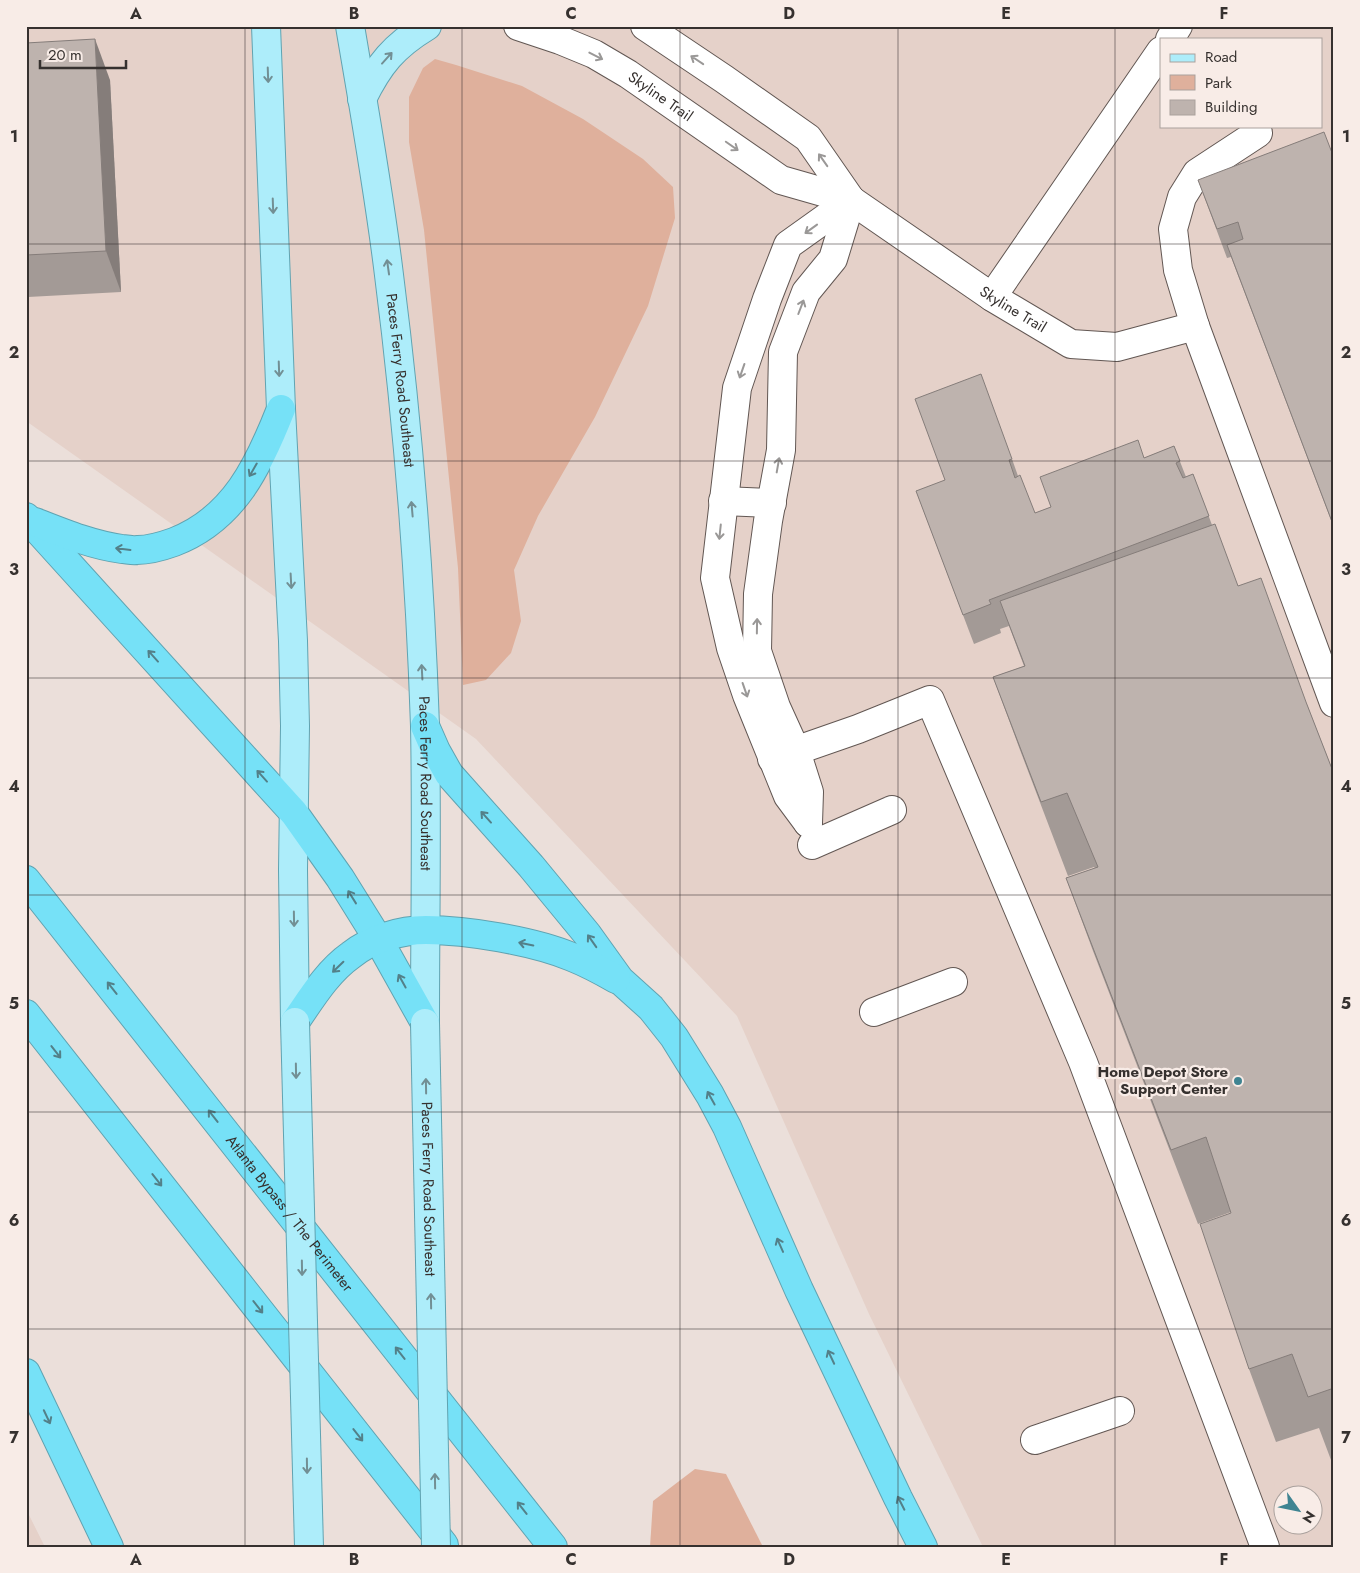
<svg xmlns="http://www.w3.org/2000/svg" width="1360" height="1573" font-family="Jost,sans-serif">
  <rect width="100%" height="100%" fill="#ebdfda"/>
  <g fill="#e5d1c9" fill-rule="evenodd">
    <path d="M26 26H1334V1547H983L869 1314 737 1016 476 739 26 421ZM1161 39H1321V126H1161ZM1282 1496H1312V1526H1282Z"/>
    <polygon points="26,1509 45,1547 26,1547"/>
  </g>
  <g fill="#dfb09c">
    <polygon points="435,59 456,65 522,86 583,119 643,159 673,187 675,218 648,306 595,417 538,516 514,570 521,621 511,653 486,680 463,685 458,568 424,230 409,142 409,97 423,68"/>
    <polygon points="695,1469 726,1474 763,1547 650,1547 653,1501"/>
  </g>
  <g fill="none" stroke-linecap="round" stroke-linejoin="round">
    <g stroke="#625753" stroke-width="30">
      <g id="minor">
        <path id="s1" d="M518 26 560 40 594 54 628 74 781 180 851 200 992 297 1071 344 1117 347 1195 326"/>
        <polyline points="645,26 724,79 808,138 851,200"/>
        <polyline points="1170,39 1178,26"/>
        <polyline points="1258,133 1197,173 1182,197 1173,229 1178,270 1195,326 1334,703"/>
        <polyline points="992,297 1161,51"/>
        <polyline points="723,501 772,503"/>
        <polyline points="772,759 858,729 930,700 1083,1062 1265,1547"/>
        <polyline points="808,823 788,796 747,695 731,648 715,578 737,388 767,299 788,245 851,200"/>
        <polyline points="808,823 809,792 796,751 776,707 757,651 758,594 768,521 781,450 783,352 806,292 833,259 851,200"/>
        <polyline points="812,845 892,810"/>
        <polyline points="874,1012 953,982"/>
        <polyline points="1035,1440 1120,1411"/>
      </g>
    </g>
    <g stroke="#60a3b1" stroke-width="30">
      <g id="major">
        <polyline points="266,26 281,409 293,641 295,726 293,870 295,1022"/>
        <path id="s2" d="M350 26C364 109 379 192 389 275 408 424 420 576 425 726 427 825 425 924 425 1023"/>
        <path d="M362 99C379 64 394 46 427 26"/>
      </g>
    </g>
    <g stroke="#60a3b1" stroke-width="30">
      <g id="highway">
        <polyline points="26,517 294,813 340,878 378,939 425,1023"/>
        <path d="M35 522C63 533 92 545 122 549 127 549 132 551 137 550 149 550 163 546 174 542 234 519 259 465 281 409"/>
        <polyline points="425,726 436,751 449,774 531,866 587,934 620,980 651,1008 674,1037 710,1095 727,1127 799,1290 898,1498 923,1547"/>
        <path id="s3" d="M26 880 553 1547"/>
        <polyline points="26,1014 444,1545"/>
        <path d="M295 1022C311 999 327 972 351 955 371 939 400 930 426 930 467 930 534 941 572 957 587 963 602 971 616 979"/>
        <polyline points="26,1373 109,1547"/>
      </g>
    </g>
    <use href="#minor" stroke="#fff" stroke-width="28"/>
    <use href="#major" stroke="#adedfa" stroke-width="28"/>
    <use href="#highway" stroke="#76e1f7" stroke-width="28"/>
    <g stroke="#60a3b1" stroke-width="30" stroke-linecap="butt">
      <g id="major-bridge">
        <polyline points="295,1022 309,1547"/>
        <path id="s4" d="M425 1023 436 1547"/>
      </g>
    </g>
    <use href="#major-bridge" stroke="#adedfa" stroke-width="28"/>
  </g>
  <g fill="#a39a96">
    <polygon points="26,43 110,80 121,292 28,297 26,292"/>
    <polygon points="1334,158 1334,528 1231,257 1227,258 1198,180"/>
    <polygon points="1174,446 1186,477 1193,474 1212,525 1238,586 1308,707 1334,774 1334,1468 1319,1428 1276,1442 1249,1369 1231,1212 1198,1224 1093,951 1066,878 1095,868 1094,867 1068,876 1020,750 993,677 1024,666 1009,626 1000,629 1001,633 974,644 916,491 1012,459 1018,476 1035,513 1051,507 1144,458"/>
  </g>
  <polygon fill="#857d7a" points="95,39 110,80 121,292 106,251"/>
  <g fill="#beb3ae" stroke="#857d7a">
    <polygon points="95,39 106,251 26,255 26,43"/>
    <polygon points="1324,132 1334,158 1334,527 1227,245 1243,239 1238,222 1217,229 1198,180"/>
    <polygon points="981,374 1012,459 1009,460 1015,478 1020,475 1035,513 1051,507 1040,477 1138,440 1144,458 1174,446 1180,461 1176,463 1183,478 1193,474 1209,516 989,600 991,604 963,615 916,491 945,480 915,399"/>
    <polygon points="1215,524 1238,586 1261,578 1306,702 1334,774 1334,1388 1308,1397 1292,1354 1249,1369 1200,1224 1231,1213 1206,1137 1171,1150 1066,878 1098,867 1067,793 1041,802 993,677 1025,666 1000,601"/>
  </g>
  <defs><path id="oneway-shaft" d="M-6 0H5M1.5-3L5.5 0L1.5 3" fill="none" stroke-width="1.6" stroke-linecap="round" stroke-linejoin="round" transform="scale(1.25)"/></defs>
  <g stroke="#9a9897">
    <use href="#oneway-shaft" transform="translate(596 56) rotate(27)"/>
    <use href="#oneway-shaft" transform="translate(697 60) rotate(-146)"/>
    <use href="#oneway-shaft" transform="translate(732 146) rotate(35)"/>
    <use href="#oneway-shaft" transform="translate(823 160) rotate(-125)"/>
    <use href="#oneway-shaft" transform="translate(811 229) rotate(144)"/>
    <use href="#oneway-shaft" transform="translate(801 307) rotate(-69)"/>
    <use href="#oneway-shaft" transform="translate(742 371) rotate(109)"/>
    <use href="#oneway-shaft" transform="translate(778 465) rotate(-80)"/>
    <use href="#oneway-shaft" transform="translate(720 532) rotate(96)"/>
    <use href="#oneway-shaft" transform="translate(757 626) rotate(-89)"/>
    <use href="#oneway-shaft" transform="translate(745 690) rotate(71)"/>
  </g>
  <g stroke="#728f94">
    <use href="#oneway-shaft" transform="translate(387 58) rotate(-48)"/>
    <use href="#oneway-shaft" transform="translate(268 75) rotate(88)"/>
    <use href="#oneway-shaft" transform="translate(273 206) rotate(88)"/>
    <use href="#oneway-shaft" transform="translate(388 267) rotate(-98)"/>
    <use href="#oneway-shaft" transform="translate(279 369) rotate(88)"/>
    <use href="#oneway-shaft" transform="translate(412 509) rotate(-95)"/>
    <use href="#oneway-shaft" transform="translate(291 581) rotate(87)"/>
    <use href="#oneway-shaft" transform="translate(422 672) rotate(-93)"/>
    <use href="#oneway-shaft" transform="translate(294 919) rotate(89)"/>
    <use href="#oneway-shaft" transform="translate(296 1071) rotate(89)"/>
    <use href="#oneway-shaft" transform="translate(426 1086) rotate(-91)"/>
    <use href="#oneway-shaft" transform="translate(302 1268) rotate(89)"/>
    <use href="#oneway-shaft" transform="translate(431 1301) rotate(-91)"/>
    <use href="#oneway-shaft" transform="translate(307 1466) rotate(89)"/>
    <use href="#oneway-shaft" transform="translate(435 1481) rotate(-91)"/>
  </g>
  <g stroke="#538089">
    <use href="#oneway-shaft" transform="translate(253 470) rotate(120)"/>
    <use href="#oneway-shaft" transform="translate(123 549) rotate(-173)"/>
    <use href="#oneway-shaft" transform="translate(153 656) rotate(-132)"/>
    <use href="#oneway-shaft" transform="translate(262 776) rotate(-132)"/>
    <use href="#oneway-shaft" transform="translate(486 817) rotate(-132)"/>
    <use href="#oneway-shaft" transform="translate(352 897) rotate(-122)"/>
    <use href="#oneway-shaft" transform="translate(592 941) rotate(-125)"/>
    <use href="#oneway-shaft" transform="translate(526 944) rotate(-168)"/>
    <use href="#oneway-shaft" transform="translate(338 967) rotate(136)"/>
    <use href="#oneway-shaft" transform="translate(402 981) rotate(-119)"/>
    <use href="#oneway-shaft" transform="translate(112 988) rotate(-128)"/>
    <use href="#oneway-shaft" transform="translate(56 1052) rotate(52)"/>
    <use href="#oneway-shaft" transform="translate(711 1098) rotate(-119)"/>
    <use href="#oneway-shaft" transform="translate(213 1116) rotate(-128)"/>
    <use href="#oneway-shaft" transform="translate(157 1180) rotate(52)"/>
    <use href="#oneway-shaft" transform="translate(780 1245) rotate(-114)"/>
    <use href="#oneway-shaft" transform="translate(258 1307) rotate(52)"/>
    <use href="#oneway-shaft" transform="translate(400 1353) rotate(-128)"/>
    <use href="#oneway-shaft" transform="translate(831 1357) rotate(-115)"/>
    <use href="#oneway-shaft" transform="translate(47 1417) rotate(65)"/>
    <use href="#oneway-shaft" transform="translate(358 1435) rotate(52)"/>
    <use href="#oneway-shaft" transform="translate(901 1503) rotate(-117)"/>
    <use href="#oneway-shaft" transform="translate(522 1508) rotate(-128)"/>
  </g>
  <path fill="none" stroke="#36312f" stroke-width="1" stroke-opacity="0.55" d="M245 26V1547M462 26V1547M680 26V1547M898 26V1547M1115 26V1547M26 244H1334M26 461H1334M26 678H1334M26 895H1334M26 1112H1334M26 1329H1334"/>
  <circle fill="#3f8492" stroke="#f8ece7" stroke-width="2" cx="1238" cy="1081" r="5"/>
  <g text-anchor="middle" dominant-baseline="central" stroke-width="4.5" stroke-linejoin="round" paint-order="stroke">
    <g font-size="15" fill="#36312f" stroke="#f8ece7">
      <text stroke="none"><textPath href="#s1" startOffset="160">Skyline Trail</textPath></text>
      <text stroke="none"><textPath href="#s1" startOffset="575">Skyline Trail</textPath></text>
      <text stroke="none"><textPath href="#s2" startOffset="358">Paces Ferry Road Southeast</textPath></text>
      <text stroke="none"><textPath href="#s2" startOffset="762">Paces Ferry Road Southeast</textPath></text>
      <text stroke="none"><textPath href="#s4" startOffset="166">Paces Ferry Road Southeast</textPath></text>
      <text stroke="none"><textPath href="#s3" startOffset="425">Atlanta Bypass / The Perimeter</textPath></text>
    </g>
    <g font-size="15" font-weight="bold" fill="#36312f" stroke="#f8ece7" text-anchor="end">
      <text x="1228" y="1072">Home Depot Store<tspan x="1228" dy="17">Support Center</tspan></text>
    </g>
  </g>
  <rect width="1360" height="1573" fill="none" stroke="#f8ece7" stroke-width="55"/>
  <rect x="1160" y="38" width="162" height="90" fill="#f8ece7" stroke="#aaa19d"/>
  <rect x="1170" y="54" width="25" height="8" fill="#adedfa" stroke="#aaa19d"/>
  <text x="1205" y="62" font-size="15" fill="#36312f">Road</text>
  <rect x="1170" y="75" width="25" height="15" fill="#dfb09c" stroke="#aaa19d"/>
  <text x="1205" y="88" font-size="15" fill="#36312f">Park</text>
  <rect x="1170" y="100" width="25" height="15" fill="#beb3ae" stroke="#aaa19d"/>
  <text x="1205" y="112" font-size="15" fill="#36312f">Building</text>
  <g transform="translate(1298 1510) rotate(123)"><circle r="24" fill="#f8ece7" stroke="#aaa19d"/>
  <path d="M0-4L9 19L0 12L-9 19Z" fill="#3f8492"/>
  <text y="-8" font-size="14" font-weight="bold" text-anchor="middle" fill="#36312f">N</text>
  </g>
  <path d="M40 60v8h86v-8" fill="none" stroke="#36312f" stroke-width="2.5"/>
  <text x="48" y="60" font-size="15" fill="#36312f" stroke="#f8ece7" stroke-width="4" paint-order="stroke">20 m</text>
  <rect x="28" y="28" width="1304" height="1518" fill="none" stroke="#36312f" stroke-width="2"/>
  <g font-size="16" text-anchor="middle" font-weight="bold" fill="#36312f">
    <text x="136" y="19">A</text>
    <text x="354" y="19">B</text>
    <text x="571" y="19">C</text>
    <text x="789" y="19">D</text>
    <text x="1006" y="19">E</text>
    <text x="1224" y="19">F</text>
    <text x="14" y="142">1</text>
    <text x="1346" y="142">1</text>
    <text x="14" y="358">2</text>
    <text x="1346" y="358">2</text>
    <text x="14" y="575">3</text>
    <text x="1346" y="575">3</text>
    <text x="14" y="792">4</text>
    <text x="1346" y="792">4</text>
    <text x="14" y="1009">5</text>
    <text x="1346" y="1009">5</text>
    <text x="14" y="1226">6</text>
    <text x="1346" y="1226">6</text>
    <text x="14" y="1443">7</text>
    <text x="1346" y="1443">7</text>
    <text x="136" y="1565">A</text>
    <text x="354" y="1565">B</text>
    <text x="571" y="1565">C</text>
    <text x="789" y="1565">D</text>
    <text x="1006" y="1565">E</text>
    <text x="1224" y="1565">F</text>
  </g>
</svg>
